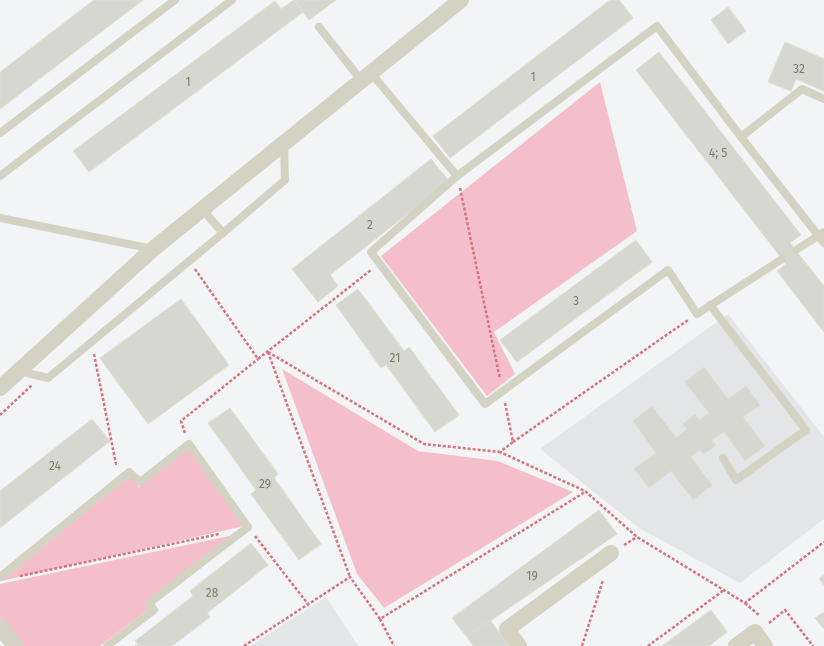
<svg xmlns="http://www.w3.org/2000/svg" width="824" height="646" font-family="'Fira Sans',sans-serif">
  <rect width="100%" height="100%" fill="#f2f4f5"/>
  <g fill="#e4e5e6">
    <polygon points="728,314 824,437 824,519 740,583 639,528 540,449"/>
    <polygon points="326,597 358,646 251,646"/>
  </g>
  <g fill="#f4bfcb">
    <polygon points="600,82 637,231 494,332 515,374 487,396 381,256"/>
    <polygon points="282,369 418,451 498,461 573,492 384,608 357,574"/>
    <polygon points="188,445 244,526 1,581 130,476 139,487"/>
    <polygon points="239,534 145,603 150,608 100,646 22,646 0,618 0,584"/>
  </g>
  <g fill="#d6d7ce" stroke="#ddded6">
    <polygon points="94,0 143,0 0,109 0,72"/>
    <polygon points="294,0 336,0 309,20"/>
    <polygon points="294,0 303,12 89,172 73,151 275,1 281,9"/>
    <polygon points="610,0 619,0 633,18 450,158 433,136"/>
    <polygon points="728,7 746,31 728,44 711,20"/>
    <polygon points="785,42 824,59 824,91 796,79 791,91 768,82"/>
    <polygon points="659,52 801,235 790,243 824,286 824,332 777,271 786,264 636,70"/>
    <polygon points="431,159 449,181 330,275 338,286 318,302 292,269"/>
    <polygon points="636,240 652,262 517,362 500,340"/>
    <polygon points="358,289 404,351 409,347 459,415 435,432 386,365 381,368 336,305"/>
    <polygon points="181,299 229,365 148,424 100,358"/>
    <polygon points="704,367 728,399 746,386 760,405 743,417 765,446 745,461 724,432 712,440 716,445 704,454 700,450 691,457 712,485 693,500 671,471 649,488 634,469 656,453 633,421 652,406 676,438 687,429 683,424 695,414 699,420 709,413 685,382"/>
    <polygon points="230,408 278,474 274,478 321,544 299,560 251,494 256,490 208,423"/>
    <polygon points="92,419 110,441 0,528 0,491"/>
    <polygon points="599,510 617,534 467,637 452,618"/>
    <polygon points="251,543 268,565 207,613 210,617 172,646 135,646 138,644 135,641 193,596 190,591"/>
    <polygon points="824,575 824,585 819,579"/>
    <polygon points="711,610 727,632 709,646 662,646"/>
    <polygon points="824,612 824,629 815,618"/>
    <polygon points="490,620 509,646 473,646 467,637"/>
  </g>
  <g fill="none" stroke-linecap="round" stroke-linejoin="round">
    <g stroke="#d5747f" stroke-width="2.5" stroke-dasharray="3 2" stroke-linecap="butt">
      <polyline points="460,188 500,379"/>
      <polyline points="195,269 258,359 371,270"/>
      <polyline points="268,352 424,444 500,452"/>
      <polyline points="268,352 350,577"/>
      <polyline points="94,354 116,464 119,464"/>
      <polyline points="505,403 513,442 500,452 585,491 637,537 745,603 824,542"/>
      <polyline points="0,415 32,385"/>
      <polyline points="185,433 181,421 258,359"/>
      <polyline points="513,442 688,320"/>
      <polyline points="255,536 308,604"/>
      <polyline points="624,545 637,537"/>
      <polyline points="20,576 219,534"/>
      <polyline points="745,603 760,616"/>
      <polyline points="380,619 394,646"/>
      <polyline points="769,623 785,610 813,646"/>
      <polyline points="244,646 350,577 380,619 585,492"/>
      <polyline points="582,646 603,580"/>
      <polyline points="648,646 724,590"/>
    </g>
    <g stroke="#d4d2c2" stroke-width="8">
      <polyline points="319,27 361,80"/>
      <polyline points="371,73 457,176 371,252 485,404 668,270 697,314 782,259"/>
      <polyline points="0,133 175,0"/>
      <polyline points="741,137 802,89 824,99"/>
      <polyline points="0,176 232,0"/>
      <polyline points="457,176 657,26 741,137 824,243"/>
      <polyline points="202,209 223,233 285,180 284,144"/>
      <polyline points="0,218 153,249"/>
      <polyline points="796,250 824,232"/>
      <polyline points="710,305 806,430 736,480 723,458"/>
      <polyline points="19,371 48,378 223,233"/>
      <polyline points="0,577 129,472 140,482 189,444 248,527 149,603 154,610 107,646"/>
    </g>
    <g stroke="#d4d2c2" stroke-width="16">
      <polyline points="0,388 153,249 461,0"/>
      <polyline points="0,627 15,646"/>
      <polyline points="519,646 507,629 611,553"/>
      <polyline points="736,646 755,632 765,646"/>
    </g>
  </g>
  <g text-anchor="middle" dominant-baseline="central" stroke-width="3" stroke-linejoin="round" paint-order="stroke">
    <g font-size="12" fill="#7f7c6a">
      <text x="799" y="69">32</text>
      <text x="533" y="77">1</text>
      <text x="188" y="82">1</text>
      <text x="718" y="153">4; 5</text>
      <text x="370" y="225">2</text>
      <text x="576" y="301">3</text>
      <text x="395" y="358">21</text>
      <text x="55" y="466">24</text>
      <text x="265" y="484">29</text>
      <text x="532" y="576">19</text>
      <text x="212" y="593">28</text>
    </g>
  </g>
</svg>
